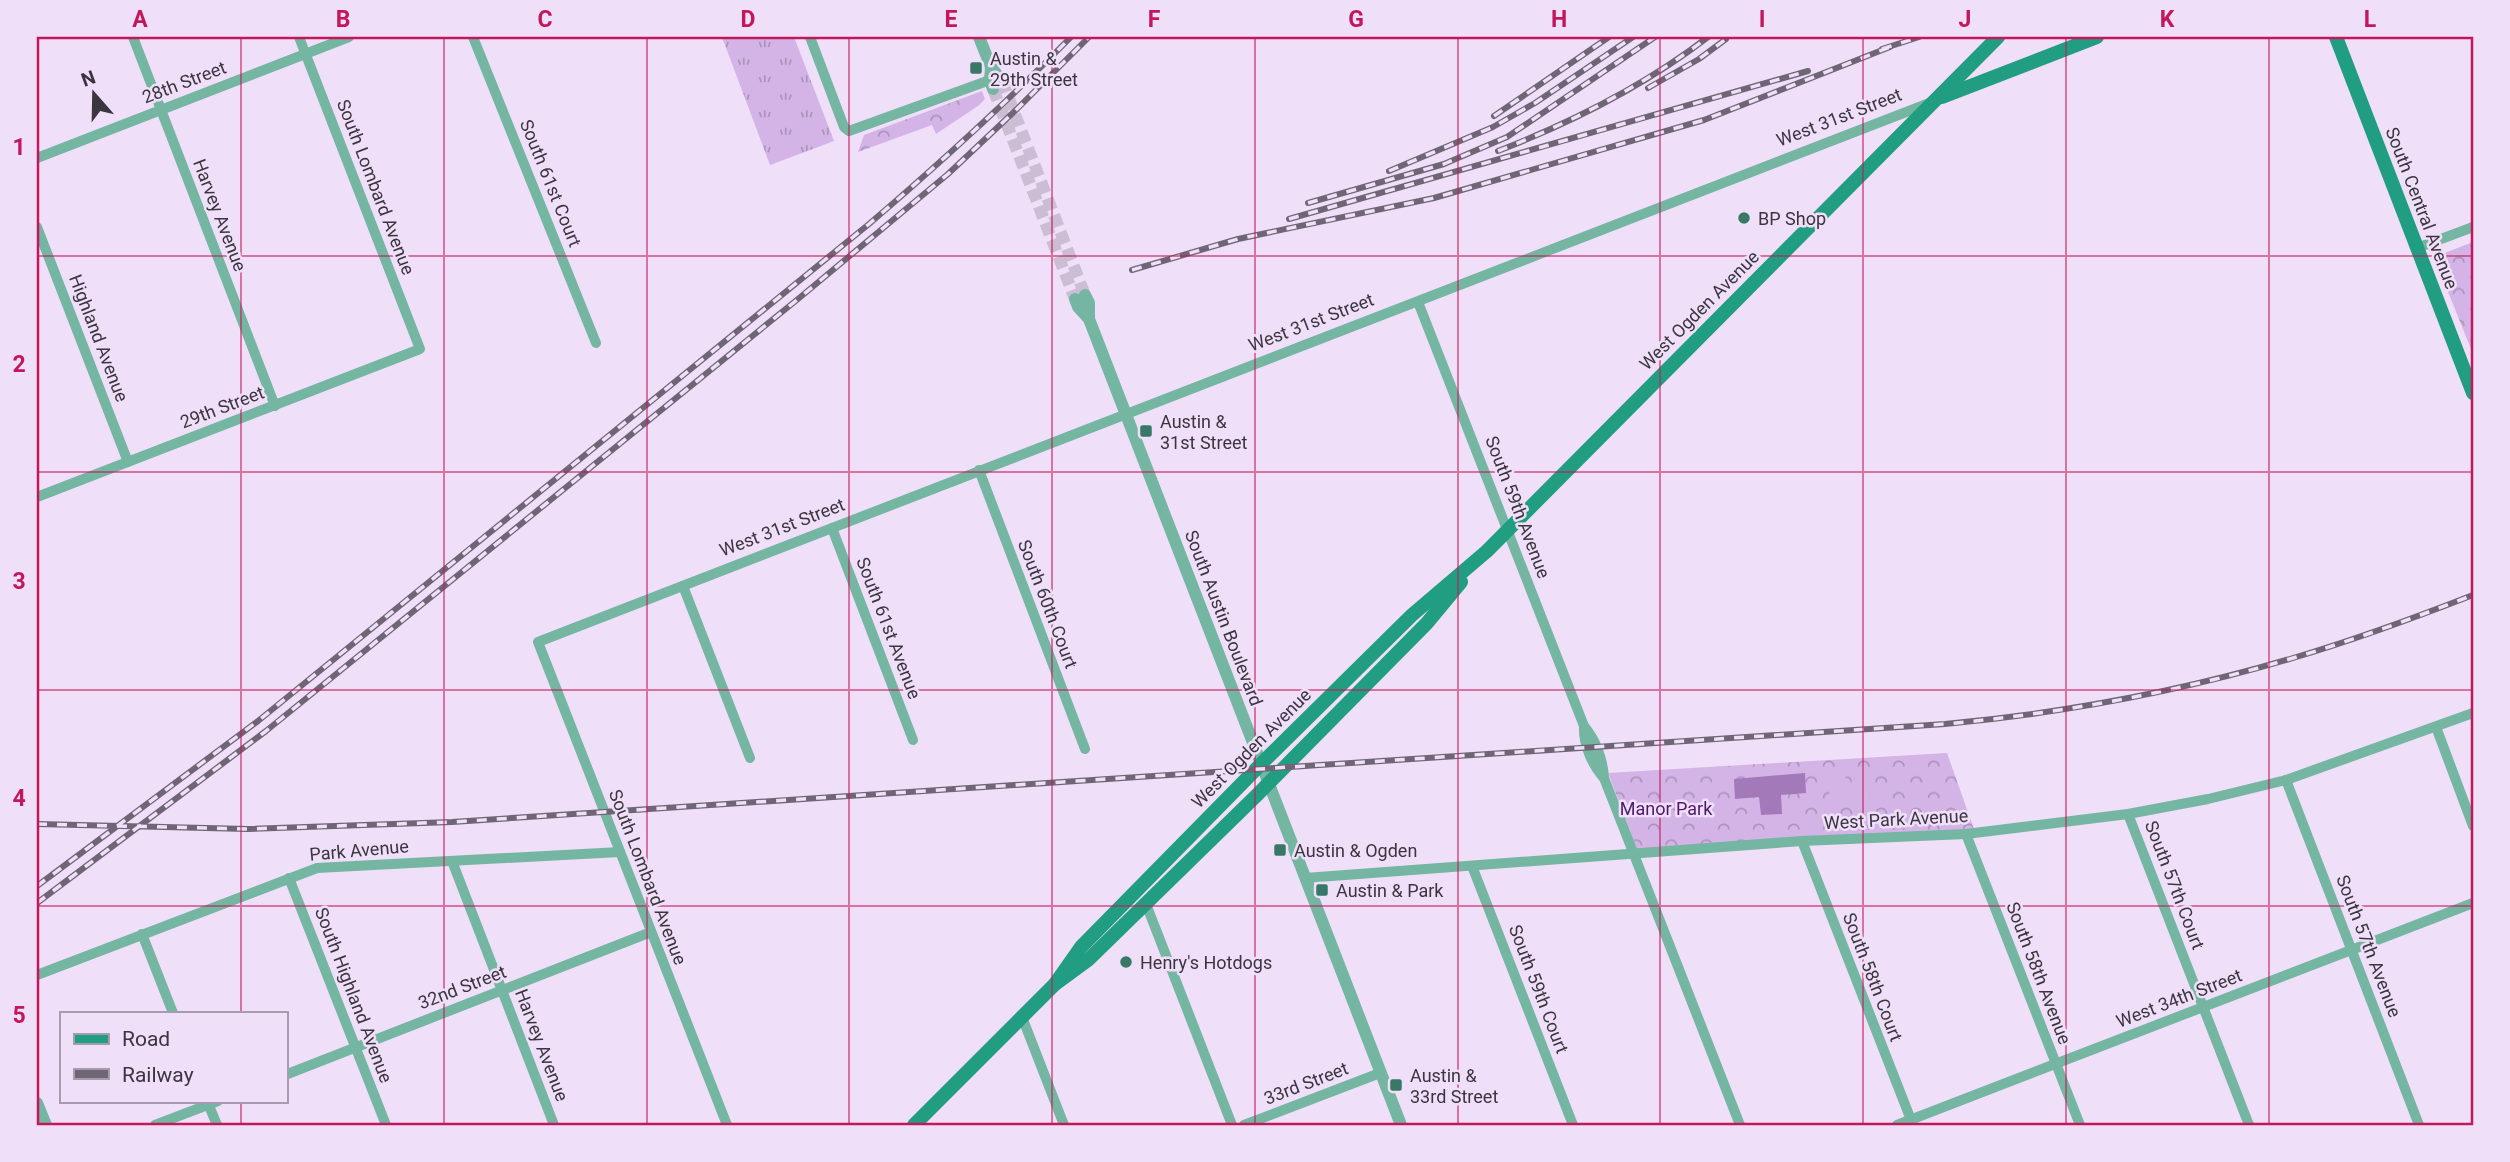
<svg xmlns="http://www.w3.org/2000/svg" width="2510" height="1162" font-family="Roboto,sans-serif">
  <defs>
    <pattern id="grass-tufts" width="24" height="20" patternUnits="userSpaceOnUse" patternTransform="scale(1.75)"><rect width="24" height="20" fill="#d4b4e6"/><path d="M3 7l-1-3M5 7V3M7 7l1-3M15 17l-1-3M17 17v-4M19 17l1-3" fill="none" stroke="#ad93bc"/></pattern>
    <pattern id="forest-crowns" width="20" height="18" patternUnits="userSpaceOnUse" patternTransform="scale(1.75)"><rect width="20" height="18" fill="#d4b4e6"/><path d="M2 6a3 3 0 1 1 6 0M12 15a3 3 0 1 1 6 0" fill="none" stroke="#ad93bc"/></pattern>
  </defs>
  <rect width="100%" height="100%" fill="#efdff8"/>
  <polygon fill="url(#grass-tufts)" points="722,37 794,37 834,141 770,165"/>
  <g fill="url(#forest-crowns)">
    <polygon points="982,91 985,99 978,106 936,134 932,125 858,152 864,135"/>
    <polygon points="2473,242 2473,354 2434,257"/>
    <polygon points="1947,753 1974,829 1637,849 1608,773"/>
  </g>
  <g fill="#d4b4e6">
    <polygon points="1868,767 1870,804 1853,805 1851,768"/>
    <polygon points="1845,769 1847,806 1830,807 1828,770"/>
  </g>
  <polygon fill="#a479ba" points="1805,773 1806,793 1781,795 1782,814 1761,815 1759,797 1735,799 1734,779"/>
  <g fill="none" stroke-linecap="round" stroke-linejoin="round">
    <g stroke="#cbbdd3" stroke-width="12" stroke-dasharray="12 6" stroke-linecap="butt">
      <polyline points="1002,81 1085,295"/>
      <polyline points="993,89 1075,299"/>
    </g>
    <g stroke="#74b6a2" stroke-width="10">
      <polyline points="133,37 275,406"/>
      <polyline points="473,37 596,343"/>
      <polyline points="810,37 844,127 849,131 990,80"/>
      <polyline points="37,158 349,37"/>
      <polyline points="37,227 128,462"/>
      <polyline points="2417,248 2473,227"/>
      <path d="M1418 302 1584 726C1596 740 1603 760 1604 778L1740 1125"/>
      <polyline points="979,470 1085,749"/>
      <polyline points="37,497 420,349 299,37"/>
      <polyline points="832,528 913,740"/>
      <polyline points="683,586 750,758"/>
      <path d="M1584 726C1583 744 1592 765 1604 778"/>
      <polyline points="2436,727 2473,826"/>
      <polyline points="2286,780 2419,1125"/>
      <polyline points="2128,814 2249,1125"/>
      <polyline points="1966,834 2080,1125"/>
      <polyline points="1802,841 1913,1125"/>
      <polyline points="452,861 554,1125"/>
      <polyline points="1472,866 1573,1125"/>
      <polyline points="289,878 386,1125"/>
      <polyline points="1305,878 1802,841 1966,834 2128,814 2208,799 2286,780 2473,713"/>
      <polyline points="1146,904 1232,1125"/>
      <polyline points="142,934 173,1013"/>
      <polyline points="37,975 317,868 620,852"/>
      <polyline points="1022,1017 1064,1125"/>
      <polyline points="285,1075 651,932"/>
      <polyline points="207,1101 217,1125"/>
      <polyline points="155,1125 218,1101"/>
      <polyline points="727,1125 538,642 1932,102"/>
      <polyline points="1244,1125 1380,1073"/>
      <polyline points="1897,1125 2473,903"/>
    </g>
    <g stroke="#74b6a2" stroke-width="12">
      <polyline points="979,37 991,67 1002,81"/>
      <polyline points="991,67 990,80 993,89"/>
      <polyline points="1085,295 1089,303 1089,319 1401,1125"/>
      <polyline points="1075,299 1078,307 1089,319"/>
      <polyline points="37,1103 46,1125"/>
    </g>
    <g stroke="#219d81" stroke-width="14">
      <polyline points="2336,37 2473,393"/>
      <polyline points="1942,97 2097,37"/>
      <polyline points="1055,984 1081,947 1262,763 1412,615 1487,551 1998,37"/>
      <polyline points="914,1125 1055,984 1089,959 1257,795 1427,623 1461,582"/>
    </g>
    <g stroke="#6f6675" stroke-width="6">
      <g id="rail">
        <polyline points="1882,49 1919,37"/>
        <polyline points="1648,88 1699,59 1726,39"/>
        <polyline points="1494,116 1609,37"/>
        <path d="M1498 151C1570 123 1647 84 1708 37"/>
        <polyline points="1389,171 1493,127 1535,103 1633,37"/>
        <polyline points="1308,203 1444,164 1507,137 1655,37"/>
        <polyline points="1289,219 1808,71"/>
        <polyline points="1132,270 1238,239 1434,198 1704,120 1890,47"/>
        <path d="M37 824 248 829 452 822 1945 724C2063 713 2179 692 2293 658 2354 640 2414 618 2473 595"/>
        <path d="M37 886 258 721 869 224C939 164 1006 103 1071 37"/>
        <polyline points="37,903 266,731 798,299 948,174 1017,109 1089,37"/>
      </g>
    </g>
    <use href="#rail" stroke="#efdff8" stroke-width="3.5" stroke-dasharray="10" stroke-linecap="butt"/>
  </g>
  <path fill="none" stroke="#c2185b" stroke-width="2" stroke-opacity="0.55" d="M241 37V1013M444 37V1125M647 37V1125M849 37V1125M1052 37V1125M1255 37V1125M1458 37V1125M1660 37V1125M1863 37V1125M2066 37V1125M2269 37V1125M37 256H2473M37 472H2473M37 690H2473M37 906H2473M241 1101V1125"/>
  <g fill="#387866" stroke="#efdff8" stroke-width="2.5">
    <rect x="969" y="61" width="14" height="14" rx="3.5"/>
    <circle cx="1744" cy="218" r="7"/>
    <rect x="1139" y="424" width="14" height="14" rx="3.5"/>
    <rect x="1273" y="843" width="14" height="14" rx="3.5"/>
    <rect x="1315" y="883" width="14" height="14" rx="3.5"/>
    <circle cx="1126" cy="962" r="7"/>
    <rect x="1389" y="1078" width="14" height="14" rx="3.5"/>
  </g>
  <g text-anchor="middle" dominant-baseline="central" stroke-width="5" stroke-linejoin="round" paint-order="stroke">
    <g font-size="18" fill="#3b353f" stroke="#efdff8" text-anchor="start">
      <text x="990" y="58">Austin &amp;<tspan x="990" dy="21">29th Street</tspan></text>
      <text x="1758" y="218">BP Shop</text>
      <text x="1160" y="421">Austin &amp;<tspan x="1160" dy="21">31st Street</tspan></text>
      <text x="1294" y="850">Austin &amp; Ogden</text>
      <text x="1336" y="890">Austin &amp; Park</text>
      <text x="1140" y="962">Henry's Hotdogs</text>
      <text x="1410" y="1075">Austin &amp;<tspan x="1410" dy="21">33rd Street</tspan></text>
    </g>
    <g font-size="18" fill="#3b353f" stroke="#efdff8">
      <text transform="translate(184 82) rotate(-21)">28th Street</text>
      <text transform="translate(1839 117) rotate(-21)">West 31st Street</text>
      <text transform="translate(551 183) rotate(68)">South 61st Court</text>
      <text transform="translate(376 187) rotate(69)">South Lombard Avenue</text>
      <text transform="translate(2422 208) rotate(69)">South Central Avenue</text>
      <text transform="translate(220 215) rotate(69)">Harvey Avenue</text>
      <text transform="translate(1699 310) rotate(-45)">West Ogden Avenue</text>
      <text transform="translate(1311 322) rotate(-21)">West 31st Street</text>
      <text transform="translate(99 338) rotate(69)">Highland Avenue</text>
      <text transform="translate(222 407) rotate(-21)">29th Street</text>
      <text transform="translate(1518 507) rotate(69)">South 59th Avenue</text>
      <text transform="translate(782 527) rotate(-21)">West 31st Street</text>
      <text transform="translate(1048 604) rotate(69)">South 60th Court</text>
      <text transform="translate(1224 618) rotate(69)">South Austin Boulevard</text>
      <text transform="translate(889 628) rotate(69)">South 61st Avenue</text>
      <text transform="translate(1251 748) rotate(-45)">West Ogden Avenue</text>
      <text transform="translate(1896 819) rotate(-3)">West Park Avenue</text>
      <text transform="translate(359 850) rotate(-5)">Park Avenue</text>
      <text transform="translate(648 877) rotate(69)">South Lombard Avenue</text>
      <text transform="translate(2175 885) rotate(69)">South 57th Court</text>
      <text transform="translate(2369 946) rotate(69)">South 57th Avenue</text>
      <text transform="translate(2039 973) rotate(69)">South 58th Avenue</text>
      <text transform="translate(1873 977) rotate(69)">South 58th Court</text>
      <text transform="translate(462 987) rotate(-21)">32nd Street</text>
      <text transform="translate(1539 989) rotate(69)">South 59th Court</text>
      <text transform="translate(354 995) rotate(69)">South Highland Avenue</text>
      <text transform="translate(2179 998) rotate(-21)">West 34th Street</text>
      <text transform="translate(542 1045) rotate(69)">Harvey Avenue</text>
      <text transform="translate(1306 1083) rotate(-21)">33rd Street</text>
    </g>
    <g font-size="18" fill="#4f1867" stroke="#efdff8">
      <text x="1666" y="808">Manor Park</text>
    </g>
  </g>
  <rect width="2510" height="1162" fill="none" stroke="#efdff8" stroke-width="77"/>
  <rect x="60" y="1012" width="228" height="91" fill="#efdff8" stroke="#a79bae" stroke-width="2"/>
  <rect x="74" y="1034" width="35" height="10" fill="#219d81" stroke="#a79bae" stroke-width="2"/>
  <text x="122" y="1046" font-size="21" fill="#3b353f">Road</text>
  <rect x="74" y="1069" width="35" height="10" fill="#6f6675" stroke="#a79bae" stroke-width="2"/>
  <text x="122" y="1082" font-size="21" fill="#3b353f">Railway</text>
  <g transform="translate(94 94) rotate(340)" stroke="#efdff8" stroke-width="5" paint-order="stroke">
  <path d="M0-5L12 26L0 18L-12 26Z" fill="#3b353f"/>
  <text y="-10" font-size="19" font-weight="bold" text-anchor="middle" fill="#3b353f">N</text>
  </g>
  <rect x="38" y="38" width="2434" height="1086" fill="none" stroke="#c2185b" stroke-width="2.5"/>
  <g font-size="23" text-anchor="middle" font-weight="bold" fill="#c2185b">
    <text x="140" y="27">A</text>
    <text x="343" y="27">B</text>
    <text x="545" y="27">C</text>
    <text x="748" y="27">D</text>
    <text x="951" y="27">E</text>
    <text x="1154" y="27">F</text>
    <text x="1356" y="27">G</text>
    <text x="1559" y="27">H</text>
    <text x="1762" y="27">I</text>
    <text x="1965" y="27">J</text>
    <text x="2167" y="27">K</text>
    <text x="2370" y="27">L</text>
    <text x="19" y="155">1</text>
    <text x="19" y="372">2</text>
    <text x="19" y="589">3</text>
    <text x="19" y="806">4</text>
    <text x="19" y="1023">5</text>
  </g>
</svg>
